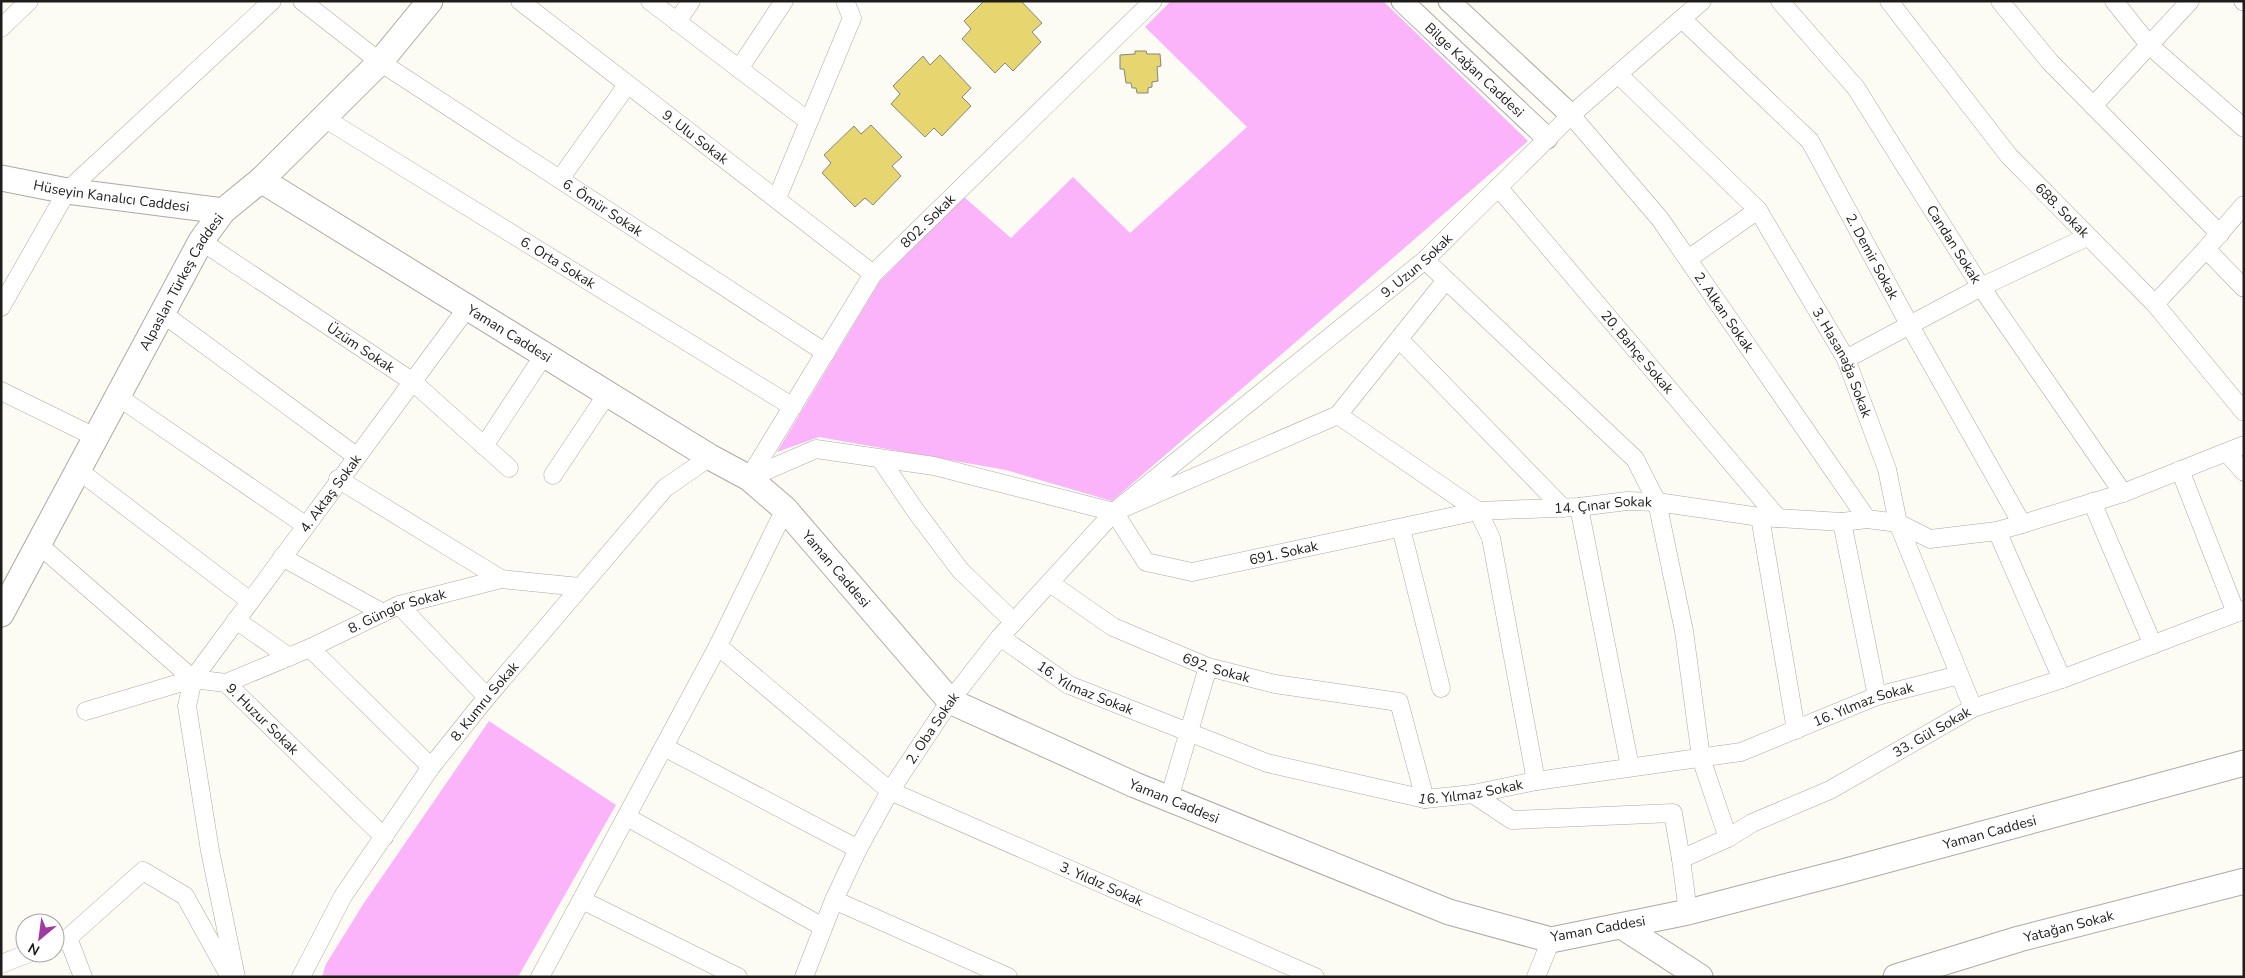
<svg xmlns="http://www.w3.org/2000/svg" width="2245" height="978" font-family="'Nunito Sans',sans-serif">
  <rect width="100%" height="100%" fill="#fcfbf4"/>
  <g fill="#fbb4f9">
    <polygon points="1171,1 1383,1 1528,141 1112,501 1006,470 819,437 777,452 880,281 964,197 1011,238 1073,177 1130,233 1247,127 1145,27"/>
    <polygon points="489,721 616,805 518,977 322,977 326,964 364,903"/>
  </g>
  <g fill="#e7d56f" stroke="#86857f">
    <polygon points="984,1 1021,1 1042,23 1032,32 1041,42 1013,71 1005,63 995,73 962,39 971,29 964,21"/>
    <polygon points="1135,51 1146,51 1147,54 1160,54 1161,66 1157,67 1158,81 1152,82 1152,87 1148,88 1148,93 1137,93 1136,88 1132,88 1131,83 1126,83 1124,69 1120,69 1120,55 1135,54"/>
    <polygon points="940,55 971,88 962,97 971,106 942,136 934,128 925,137 891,104 900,94 893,86 923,56 930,65"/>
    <polygon points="871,125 902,157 892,166 901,176 873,205 865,198 855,207 822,173 831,163 824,155 854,126 861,134"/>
  </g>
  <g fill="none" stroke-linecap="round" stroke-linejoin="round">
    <g stroke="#abaaa3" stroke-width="19">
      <g id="minor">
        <path id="s1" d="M302 1 380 62 826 353"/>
        <path id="s2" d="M520 1 873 274"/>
        <polyline points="650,1 808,121"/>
        <path id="s3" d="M1780 1 1856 88 1981 287 2123 493"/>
        <path id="s4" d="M1889 1 2009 156 2155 304 2244 412"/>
        <polyline points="2000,1 2050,62 2220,234"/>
        <polyline points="2114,1 2150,46 2244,128"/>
        <polyline points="2243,1 2244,2"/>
        <path id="s5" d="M1682 19 1810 141 1909 324 2022 524"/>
        <polyline points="677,22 691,1"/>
        <polyline points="1,28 29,1"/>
        <polyline points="739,69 784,1"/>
        <path id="s6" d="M1618 74 1758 210 1846 359 1887 469 1898 523 1973 708"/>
        <polyline points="2093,106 2190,1"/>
        <path id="s7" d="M1571 115 1660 219 1867 519"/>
        <path id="s8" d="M324 118 793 407"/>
        <polyline points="560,179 627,85"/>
        <path id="s9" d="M1498 187 1778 518"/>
        <polyline points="777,198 852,18 845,1"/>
        <path id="s10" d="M201 241 413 382 509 468"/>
        <polyline points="2206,249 2244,288"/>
        <polyline points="1688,259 1758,210"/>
        <polyline points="1425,260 1635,459 1657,502 1684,631 1701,758 1728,838"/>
        <polyline points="2155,304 2206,249 2244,205"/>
        <polyline points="1,307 67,191 272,1"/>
        <polyline points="162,313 356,456"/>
        <polyline points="1399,339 1563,508"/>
        <polyline points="1846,359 1981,287 2087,237"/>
        <polyline points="1,391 95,437"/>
        <polyline points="117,396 305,525"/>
        <path id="s11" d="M1338 415 1478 511 1579 507 1627 501 1657 502 1760 517 1842 522 1867 519 1898 523 1930 539 1997 531 2022 524 2123 493 2244 445"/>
        <polyline points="484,446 544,355"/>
        <polyline points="2227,453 2244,472"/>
        <polyline points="881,460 915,510 960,570 1014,622"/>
        <polyline points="78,470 250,601"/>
        <polyline points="2180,470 2236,613"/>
        <polyline points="553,475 607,394"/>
        <polyline points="749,478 816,449 934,466 1114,512 1338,415 1446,280"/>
        <path id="s12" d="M749 478 873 274 1153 1"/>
        <polyline points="338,479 501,579"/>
        <polyline points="2092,502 2153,645"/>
        <polyline points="1579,507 1630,767"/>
        <path id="s13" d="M1114 512 1146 562 1192 572 1478 511 1491 538 1536 781"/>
        <polyline points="1760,517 1796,730"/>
        <polyline points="1842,522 1877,696"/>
        <polyline points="1401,528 1441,688"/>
        <polyline points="1997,531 2062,679"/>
        <path id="s14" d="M38 544 193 679 226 683 384 837"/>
        <polyline points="282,557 383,613"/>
        <path id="s15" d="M1050 583 1113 627 1208 667 1275 684 1399 702 1425 799"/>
        <polyline points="399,605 487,697"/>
        <polyline points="236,620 289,657"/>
        <path id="s16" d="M1000 637 1069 685 1267 763 1425 799 1473 794 1536 781 1741 752 1877 696 1959 675"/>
        <path id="s17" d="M718 646 890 791 1315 977"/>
        <polyline points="310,648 431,767"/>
        <path id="s18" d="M226 683 310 648 399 605 501 579 580 587"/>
        <polyline points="86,711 193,679"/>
        <polyline points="664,747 858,849"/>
        <polyline points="1473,794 1512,820 1673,813 1681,859"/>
        <polyline points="1169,799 1208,667"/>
        <polyline points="627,817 823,927"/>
        <polyline points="582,900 738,977"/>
        <polyline points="834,900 1008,977"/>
        <path id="s19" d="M1688 912 1681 859 1728 838 1752 823 1830 790 1973 708 2062 679 2244 610"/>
        <polyline points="68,938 83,977"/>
        <polyline points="55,943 68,938 143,871 185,896 230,977"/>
        <polyline points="1,964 29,953"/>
        <path id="s20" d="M236 977 210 851 187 706 193 679 467 308"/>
        <path id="s21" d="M301 977 343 896 431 767 487 697 665 488 710 457"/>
        <polyline points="540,977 718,646 785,509"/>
        <path id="s22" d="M804 977 834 900 858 849 890 791 950 701 1000 637 1114 512 1425 260 1571 115 1702 1"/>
        <polyline points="1536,977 1551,940"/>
      </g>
    </g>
    <g stroke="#abaaa3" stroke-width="23">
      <g id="tertiary">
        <path id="s23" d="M1402 1 1547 138"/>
        <polyline points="1449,1 1571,115"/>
      </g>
    </g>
    <g stroke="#abaaa3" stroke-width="27">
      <g id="secondary">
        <path id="s24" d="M1 178 67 191 223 211"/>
        <path id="s25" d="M261 180 710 457 749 478 785 509 950 701 1135 785 1449 912 1551 940 1688 912 1846 871 2244 763"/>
        <path id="s26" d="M1 614 201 241 223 211 261 180 380 62 430 1"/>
        <polyline points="1623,927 1700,977"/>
        <path id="s27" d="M1896 977 2019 939 2244 881"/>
      </g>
    </g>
    <use href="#minor" stroke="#fff" stroke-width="18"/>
    <use href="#tertiary" stroke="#fff" stroke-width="21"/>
    <use href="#secondary" stroke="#fff" stroke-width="25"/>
  </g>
  <g text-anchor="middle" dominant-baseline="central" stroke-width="5" stroke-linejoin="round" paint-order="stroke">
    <g font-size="14" fill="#1e1d1b" stroke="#fff">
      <text stroke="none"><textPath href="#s23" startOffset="100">Bilge Kağan Caddesi</textPath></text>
      <text stroke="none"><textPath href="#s2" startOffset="222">9. Ulu Sokak</textPath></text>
      <text stroke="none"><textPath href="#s24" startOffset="112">Hüseyin Kanalıcı Caddesi</textPath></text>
      <text stroke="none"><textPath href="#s1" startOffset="365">6. Ömür Sokak</textPath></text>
      <text stroke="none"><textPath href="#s4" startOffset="272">688. Sokak</textPath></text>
      <text stroke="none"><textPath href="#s12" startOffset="315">802. Sokak</textPath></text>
      <text stroke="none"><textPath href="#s3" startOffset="300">Candan Sokak</textPath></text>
      <text stroke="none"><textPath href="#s5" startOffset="308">2. Demir Sokak</textPath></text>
      <text stroke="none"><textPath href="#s8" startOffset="275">6. Orta Sokak</textPath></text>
      <text stroke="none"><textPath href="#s22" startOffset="954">9. Uzun Sokak</textPath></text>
      <text stroke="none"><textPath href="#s26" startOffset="378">Alpaslan Türkeş Caddesi</textPath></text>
      <text stroke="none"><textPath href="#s7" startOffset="250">2. Alkan Sokak</textPath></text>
      <text stroke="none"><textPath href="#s25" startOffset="292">Yaman Caddesi</textPath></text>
      <text stroke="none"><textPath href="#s10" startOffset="192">Üzüm Sokak</textPath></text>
      <text stroke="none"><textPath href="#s9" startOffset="216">20. Bahçe Sokak</textPath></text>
      <text stroke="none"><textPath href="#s6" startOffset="370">3. Hasanağa Sokak</textPath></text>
      <text stroke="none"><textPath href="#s20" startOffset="534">4. Aktaş Sokak</textPath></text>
      <text stroke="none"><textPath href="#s11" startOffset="295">14. Çınar Sokak</textPath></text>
      <text stroke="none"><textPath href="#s13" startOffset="200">691. Sokak</textPath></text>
      <text stroke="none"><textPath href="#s25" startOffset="698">Yaman Caddesi</textPath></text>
      <text stroke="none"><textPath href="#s18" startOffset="186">8. Güngör Sokak</textPath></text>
      <text stroke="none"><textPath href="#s15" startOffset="188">692. Sokak</textPath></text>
      <text stroke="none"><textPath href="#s16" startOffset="100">16. Yılmaz Sokak</textPath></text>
      <text stroke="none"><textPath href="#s21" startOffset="332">8. Kumru Sokak</textPath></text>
      <text stroke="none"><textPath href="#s16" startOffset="910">16. Yılmaz Sokak</textPath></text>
      <text stroke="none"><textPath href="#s14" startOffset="290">9. Huzur Sokak</textPath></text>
      <text stroke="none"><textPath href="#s22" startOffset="281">2. Oba Sokak</textPath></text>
      <text stroke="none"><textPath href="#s19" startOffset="335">33. Gül Sokak</textPath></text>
      <text stroke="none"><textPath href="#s16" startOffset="505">16. Yılmaz Sokak</textPath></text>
      <text stroke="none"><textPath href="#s25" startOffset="1118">Yaman Caddesi</textPath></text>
      <text stroke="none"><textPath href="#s25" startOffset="1972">Yaman Caddesi</textPath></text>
      <text stroke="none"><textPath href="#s17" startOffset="456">3. Yıldız Sokak</textPath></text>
      <text stroke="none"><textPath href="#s27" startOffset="180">Yatağan Sokak</textPath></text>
      <text transform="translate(1598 929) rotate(-10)">Yaman Caddesi</text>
    </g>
  </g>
  <rect width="2245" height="978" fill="none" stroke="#1e1d1b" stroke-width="5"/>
  <g transform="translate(40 938) rotate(209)"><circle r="24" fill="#ffffff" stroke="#a5a5a4"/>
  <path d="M0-4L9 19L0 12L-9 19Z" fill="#9f3aa0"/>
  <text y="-8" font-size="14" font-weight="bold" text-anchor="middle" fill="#1e1d1b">N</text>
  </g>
</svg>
